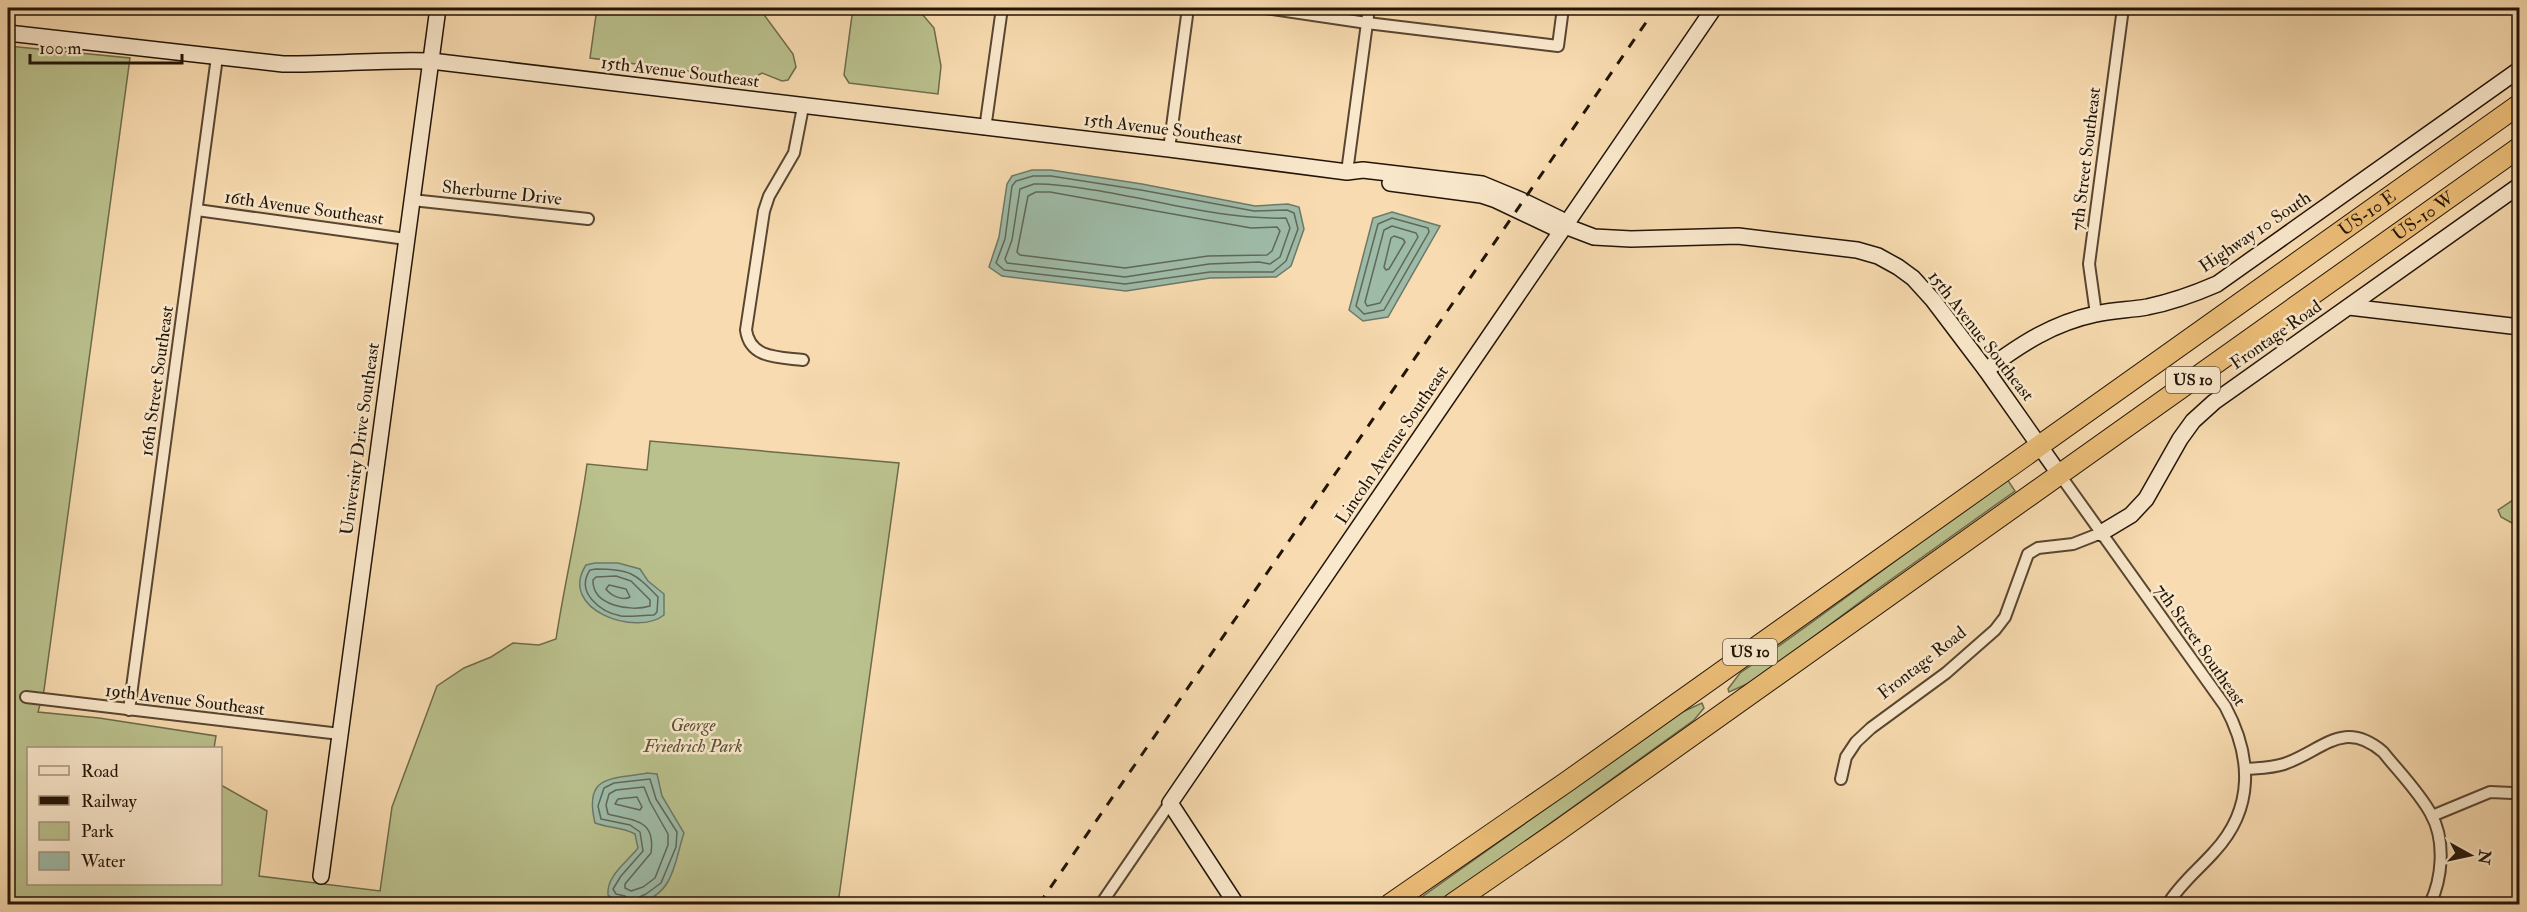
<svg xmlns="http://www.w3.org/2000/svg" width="2527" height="912" font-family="'IM FELL Double Pica',serif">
  <rect width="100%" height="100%" fill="#f8dbb0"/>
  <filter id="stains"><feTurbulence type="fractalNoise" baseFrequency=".00333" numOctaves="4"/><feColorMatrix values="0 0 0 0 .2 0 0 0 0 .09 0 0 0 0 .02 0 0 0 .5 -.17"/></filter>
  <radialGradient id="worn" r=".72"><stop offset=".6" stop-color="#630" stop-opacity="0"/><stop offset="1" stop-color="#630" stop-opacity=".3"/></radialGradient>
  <g fill="#bac18d" stroke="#6e6b4a" stroke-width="1.5">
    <polygon points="597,8 759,8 793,54 796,67 788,80 782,81 762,73 751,79 590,58"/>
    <polygon points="853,8 917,8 934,28 941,66 938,94 849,83 844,75"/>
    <path d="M8 46 130 58 44 690 38 712 99 718 216 736 214 748H28V884H220L221 785 267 811 259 876 380 891 392 807 437 686 464 668 491 657 513 643 539 645 556 639C565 580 579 523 587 464L647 470 650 441 899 463 838 904H8Z"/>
    <path d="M2007 479 2015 491 1872 593 1756 680 1729 692 1728 689 1740 673C1831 611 1917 543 2007 479Z"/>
    <polygon points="2519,496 2519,527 2501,517 2498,510"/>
    <polygon points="1702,703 1704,708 1694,720 1438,904 1412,904 1680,713"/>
  </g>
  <g fill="#9ebba8" stroke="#6c7968" stroke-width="1.5">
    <polygon points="1032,170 1051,170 1142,184 1255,206 1288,204 1299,207 1304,229 1291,266 1276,277 1210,278 1126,291 1002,276 989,267 999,237 1007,184 1012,176"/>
    <polygon points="1392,212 1440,226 1388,317 1363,321 1349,310 1373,218"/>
    <path d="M595 563H618L640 569 648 581 664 594V615C637 637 557 610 586 565Z"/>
    <path d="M647 773 657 774 662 796 684 833C675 858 675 895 639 902 628 904 617 902 608 895 606 876 627 862 638 848L635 834C623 827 608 828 595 823 583 773 613 780 647 773Z"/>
  </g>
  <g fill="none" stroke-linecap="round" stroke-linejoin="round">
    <g stroke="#606858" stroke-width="1.5">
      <polygon points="1033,176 1051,176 1141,190 1254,211 1287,210 1294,213 1298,229 1286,261 1273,272 1210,272 1125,284 1004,270 996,263 1005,239 1012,186 1016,181"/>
      <path d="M1034 184C1054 183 1074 187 1094 190 1158 200 1221 220 1286 218L1290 228 1280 257 1270 264 1259 262 1209 264 1125 277 1007 263 1005 259 1012 240 1020 189Z"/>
      <polygon points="1036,192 1050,192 1251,228 1277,227 1280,231 1272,251 1267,255 1208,256 1125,268 1020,255 1017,252 1028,196"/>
      <polygon points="1392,218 1428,228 1429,232 1384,310 1364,314 1356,306 1378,224"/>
      <polygon points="1392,226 1416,233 1418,237 1380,303 1367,306 1365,302 1384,230"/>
      <polygon points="1394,236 1403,239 1405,242 1389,269 1386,270 1384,267 1391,238"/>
      <path d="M596 569C630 569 635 573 658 597L657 612 654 615C643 615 631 617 621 616 600 612 575 592 590 570Z"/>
      <path d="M616 576 631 581 650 600V606C631 612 592 606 593 580L596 577Z"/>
      <path d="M609 585 626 589 630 597C623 601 611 596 606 589Z"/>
      <polygon points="650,779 656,799 677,832 676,847 661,883 646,894 631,901 625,896 616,894 613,889 621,876 643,851 640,832 630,825 601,819 598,806 604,788 614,783"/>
      <path d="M644 787 650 802 668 834V845L655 878 643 887 631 891 625 888V884L651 853C656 817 631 821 608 814L606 805 609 794 616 790Z"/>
      <polygon points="637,797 642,807 640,810 615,804 618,799"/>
    </g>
    <g stroke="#584631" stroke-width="14">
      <g id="street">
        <polyline points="1265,8 1367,23 1558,46 1563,8"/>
        <polyline points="985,129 1002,8"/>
        <polyline points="1169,149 1188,8"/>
        <polyline points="1347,172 1369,8"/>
        <polyline points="412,200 588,219"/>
        <polyline points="197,210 406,239"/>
        <polyline points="2096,314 2089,264 2123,8"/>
        <path d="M803 360C779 357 750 359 746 330L764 211 769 196 794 153 803 107"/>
        <path d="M2060 475 2225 706C2252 756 2255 808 2214 852 2198 870 2180 884 2168 904"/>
        <polyline points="26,697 340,734"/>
        <polyline points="129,710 217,57"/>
        <path d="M2246 769C2258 768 2272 768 2284 764 2322 751 2343 718 2383 752 2399 772 2419 792 2431 814 2446 841 2442 879 2430 904"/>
        <polyline points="1841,779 1846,757 1856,742 1871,728 1946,673 1995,630 2005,617 2028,554 2038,548 2073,544 2101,533"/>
        <polyline points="2432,816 2490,792 2512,793"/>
        <polyline points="1101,904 1170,803"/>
      </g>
    </g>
    <g stroke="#221507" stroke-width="18">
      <g id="secondary">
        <path d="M8 33 283 64C333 65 381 59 431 61L1169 149 1347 172 1363 170 1482 184 1523 201 1560 219 1565 226 1594 237 1631 239 1738 236 1857 250 1878 256 1898 267 1913 278 1933 300 1986 370 2060 475"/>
        <polyline points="1390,183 1481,195 1496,200 1553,227"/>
        <polyline points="2349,307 2520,327"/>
        <path d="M1986 370C2021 344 2053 323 2096 314 2113 310 2130 310 2147 307 2172 302 2194 294 2217 284L2520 69"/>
        <polyline points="2101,533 2131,515 2146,499 2180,439 2193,421 2214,402 2520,185"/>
        <polyline points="321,876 438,8"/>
        <polyline points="1236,904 1170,803 1714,8"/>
      </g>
    </g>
    <g stroke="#221507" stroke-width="22">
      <g id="highway">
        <path id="s1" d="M1390 904 1568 781 2520 104"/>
        <path id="s2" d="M1452 904 1555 833 2520 147"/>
      </g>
    </g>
    <use href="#street" stroke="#fae8cc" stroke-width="10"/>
    <use href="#secondary" stroke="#fae8cc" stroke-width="15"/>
    <use href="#highway" stroke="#ecbe78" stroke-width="20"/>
    <polyline stroke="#221507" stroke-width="3" stroke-dasharray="10 10" stroke-linecap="butt" points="1039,904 1656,8"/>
  </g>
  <g text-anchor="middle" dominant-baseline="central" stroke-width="5" stroke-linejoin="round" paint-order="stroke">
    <g fill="#fae8cc" stroke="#635442" stroke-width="1.5">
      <rect x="2166" y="367" width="54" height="26" rx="4.5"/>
      <rect x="1723" y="639" width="54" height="26" rx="4.5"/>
    </g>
    <g font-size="16" font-weight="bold" fill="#221507">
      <text x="2193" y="380">US 10</text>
      <text x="1750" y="652">US 10</text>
    </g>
    <g font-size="18" fill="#221507" stroke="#fae8cc">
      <text transform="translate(680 72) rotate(7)">15th Avenue Southeast</text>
      <text transform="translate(1163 129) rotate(7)">15th Avenue Southeast</text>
      <text transform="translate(2086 159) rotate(-83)">7th Street Southeast</text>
      <text transform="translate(502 193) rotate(6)">Sherburne Drive</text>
      <text transform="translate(304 208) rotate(8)">16th Avenue Southeast</text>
      <text stroke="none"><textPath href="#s1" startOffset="1197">US-10 E</textPath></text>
      <text stroke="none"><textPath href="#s2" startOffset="1190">US-10 W</textPath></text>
      <text transform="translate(2255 232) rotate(-34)">Highway 10 South</text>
      <text transform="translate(2276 335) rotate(-35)">Frontage Road</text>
      <text transform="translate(1981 336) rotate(52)">15th Avenue Southeast</text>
      <text transform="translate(157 381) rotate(-82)">16th Street Southeast</text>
      <text transform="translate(360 439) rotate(-82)">University Drive Southeast</text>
      <text transform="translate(1392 445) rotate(-56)">Lincoln Avenue Southeast</text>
      <text transform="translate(2200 645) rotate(55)">7th Street Southeast</text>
      <text transform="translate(1922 663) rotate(-38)">Frontage Road</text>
      <text transform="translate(185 700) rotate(7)">19th Avenue Southeast</text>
    </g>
    <g font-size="18" font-style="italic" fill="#575136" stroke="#fae8cc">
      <text x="693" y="725">George<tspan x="693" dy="21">Friedrich Park</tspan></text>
    </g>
  </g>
  <rect width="2527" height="912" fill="none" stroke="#f8dbb0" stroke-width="30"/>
  <rect x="9" y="9" width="2509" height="894" fill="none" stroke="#221507" stroke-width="3"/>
  <rect x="15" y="15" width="2497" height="882" fill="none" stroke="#221507" stroke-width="1.5"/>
  <rect x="27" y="747" width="195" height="138" fill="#fae8cc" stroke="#a4947d" stroke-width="1.5"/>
  <rect x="39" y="766" width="30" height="9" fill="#fae8cc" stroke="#a4947d" stroke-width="1.5"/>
  <text x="81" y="777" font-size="18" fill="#221507">Road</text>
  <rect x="39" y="796" width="30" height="9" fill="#221507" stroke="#a4947d" stroke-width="1.5"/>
  <text x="81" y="807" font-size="18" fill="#221507">Railway</text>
  <rect x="39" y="822" width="30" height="18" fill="#bac18d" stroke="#a4947d" stroke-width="1.5"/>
  <text x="81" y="837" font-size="18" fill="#221507">Park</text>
  <rect x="39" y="852" width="30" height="18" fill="#9ebba8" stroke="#a4947d" stroke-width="1.5"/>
  <text x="81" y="867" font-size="18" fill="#221507">Water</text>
  <g transform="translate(2470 855) rotate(98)" stroke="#fae8cc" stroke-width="4.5" paint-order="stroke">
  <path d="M0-4.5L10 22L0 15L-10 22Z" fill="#221507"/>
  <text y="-9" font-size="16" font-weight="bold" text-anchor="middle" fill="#221507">N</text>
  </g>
  <path d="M30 54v9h152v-9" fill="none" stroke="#221507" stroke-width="3"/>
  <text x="39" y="54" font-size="18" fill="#221507" stroke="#fae8cc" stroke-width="4.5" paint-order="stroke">100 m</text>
  <rect width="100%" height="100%" filter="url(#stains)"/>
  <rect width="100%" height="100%" fill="url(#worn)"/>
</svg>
